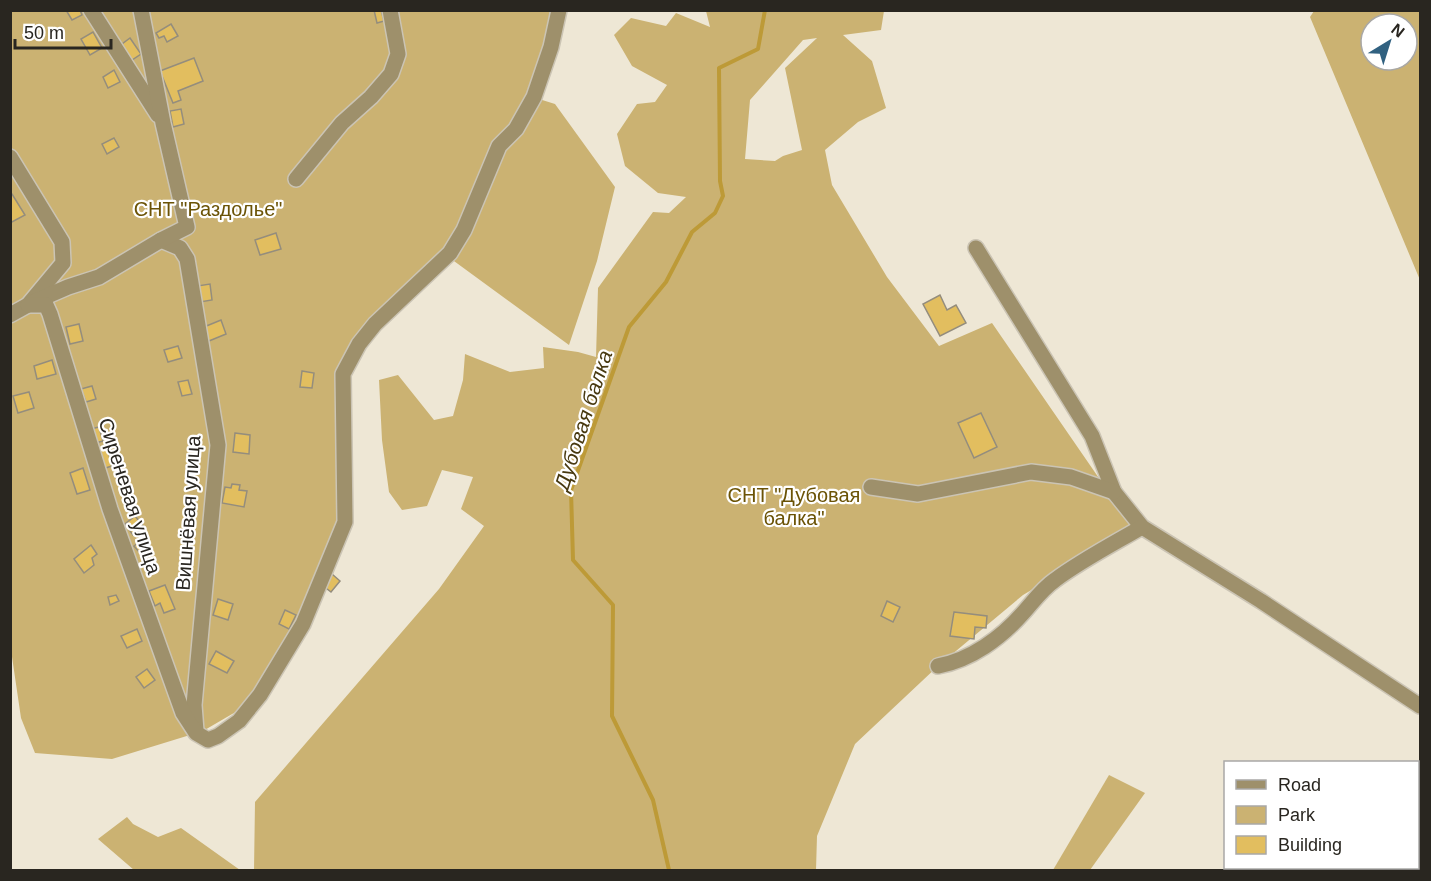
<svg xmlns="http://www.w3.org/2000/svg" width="1431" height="881" font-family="Helvetica,sans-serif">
  <rect width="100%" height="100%" fill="#eee7d5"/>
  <g fill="#cbb272" fill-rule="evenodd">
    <polygon points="10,11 563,11 539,99 555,104 615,187 597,261 569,345 443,253 340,366 338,518 298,618 261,681 239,710 203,731 112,759 35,753 21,718 11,650"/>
    <path d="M706 11H884L881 30 843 35 872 61 886 108 858 122 825 150 832 185 887 277 939 346 992 323 1134 529 1023 595 938 666 855 744 817 836 816 870H254L255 802 439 589 484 526 461 509 473 477 442 470 427 506 402 510 389 492 382 440 379 380 398 375 434 420 453 416 463 380 465 354 510 372 544 368 543 347 578 352 596 357 598 288 653 212 669 213 686 197 658 193 625 166 617 134 637 104 655 102 667 85 632 66 614 35 631 18 666 26 676 13 710 27ZM817 38 785 68 802 150 783 156 775 161 745 159 750 100 803 40Z"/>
    <path d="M1314 11H1420V280L1310 17ZM1371 24H1407V60H1371Z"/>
    <polygon points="1109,775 1145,793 1090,870 1053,870"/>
    <polygon points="127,817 133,824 158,837 181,828 240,870 134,870 98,839"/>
  </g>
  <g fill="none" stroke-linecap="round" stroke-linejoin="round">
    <polyline stroke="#bd9a37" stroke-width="4" points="669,870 653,800 612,716 613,605 573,560 571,490 629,327 666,282 692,232 715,213 723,196 720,181 719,68 758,49 765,10"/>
  </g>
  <g fill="#e2be5f" stroke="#948d7d" stroke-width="1.5">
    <polygon points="66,10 80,10 82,15 72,20"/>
    <polygon points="374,10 381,10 384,21 377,23"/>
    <polygon points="171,24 178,36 167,42 164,36 159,38 156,33"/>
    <polygon points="93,32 102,48 90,55 81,39"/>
    <polygon points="130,38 141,54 129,62 123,53 126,51 122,44"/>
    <polygon points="194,58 203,81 178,91 181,100 173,103 160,71"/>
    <polygon points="114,70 120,82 108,88 103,77"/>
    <polygon points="181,109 184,124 173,127 170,111"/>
    <polygon points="114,138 119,147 107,154 102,144"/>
    <polygon points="10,194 12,194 25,215 10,223"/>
    <polygon points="276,233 281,249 260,255 255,240"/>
    <polygon points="210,284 212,300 200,302 197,286"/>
    <polygon points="940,295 947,310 956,305 966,323 940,336 923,304"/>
    <polygon points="221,320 226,334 209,341 204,327"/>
    <polygon points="79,324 83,341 70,344 66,327"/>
    <polygon points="178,346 182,358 168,362 164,350"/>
    <polygon points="52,360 56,374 37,379 34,366"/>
    <polygon points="302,371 314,373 312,388 300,387"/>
    <polygon points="188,380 192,394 182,396 178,382"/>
    <polygon points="92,386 96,399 86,402 81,389"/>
    <polygon points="29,392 34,408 18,413 13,396"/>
    <polygon points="981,413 997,447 974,458 958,423"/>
    <polygon points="99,427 103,441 95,443 91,429"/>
    <polygon points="235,433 250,435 249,454 233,452"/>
    <polygon points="107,447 112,466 102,469 96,451"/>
    <polygon points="83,468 90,490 77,494 70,473"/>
    <polygon points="232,484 240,485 239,490 247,491 244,507 222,503 225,487 231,488"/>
    <polygon points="135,516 144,527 133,535 125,524"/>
    <polygon points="143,539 150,547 141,554 134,546"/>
    <polygon points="91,545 97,554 92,558 94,565 84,573 74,559"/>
    <polygon points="332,574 340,581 331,592 322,585"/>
    <polygon points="165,585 175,609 164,613 160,603 155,606 149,591"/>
    <polygon points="116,595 119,601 110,605 108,597"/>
    <polygon points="218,599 233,604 228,620 213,615"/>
    <polygon points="887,601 900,607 893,622 881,616"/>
    <polygon points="285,610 296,615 289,629 279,624"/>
    <polygon points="954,612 987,616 986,628 975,627 974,639 950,636"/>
    <polygon points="137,629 142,641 127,648 121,636"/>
    <polygon points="216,651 234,661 227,673 209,664"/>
    <polygon points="147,669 155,680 144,688 136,677"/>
  </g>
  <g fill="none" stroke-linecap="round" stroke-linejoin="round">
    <g stroke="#cbc4b4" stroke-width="18">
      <g id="minor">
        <polyline points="91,10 158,115"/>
        <polyline points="10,157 62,242 63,263 28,305 10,315"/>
        <polyline points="296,179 342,123 371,97 391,74 398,54 390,10"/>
        <polyline points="161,240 180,248 187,259 218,445 194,705 196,731"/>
        <polyline points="976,248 1092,436 1114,492 1142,527 1261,601 1420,706"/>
        <polyline points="31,303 68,287 99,277 161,240 187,227 163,123 141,10"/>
        <polyline points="28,305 46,305 50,314 110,509 183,713 196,733 208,740 218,736 239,721 260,695 303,624 345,522 343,374 359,344 375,324 450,253 464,230 499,146 516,129 534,97 551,47 559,10"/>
        <polyline points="871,487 918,494 1031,472 1071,477 1114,492"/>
        <path d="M938 666C971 660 1001 638 1023 613 1033 602 1042 589 1055 580 1082 560 1113 544 1142 527"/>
      </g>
    </g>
    <use href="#minor" stroke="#9e906b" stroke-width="15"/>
  </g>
  <g text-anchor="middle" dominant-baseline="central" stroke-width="4.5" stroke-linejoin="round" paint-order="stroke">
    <g font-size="20" fill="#6b5306" stroke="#fff">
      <text x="208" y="209">СНТ "Раздолье"</text>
      <text x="794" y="495">СНТ "Дубовая<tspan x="794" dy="23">балка"</tspan></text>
    </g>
    <g font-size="20" fill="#292620" stroke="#fff">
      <text transform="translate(130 496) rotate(72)">Сиреневая улица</text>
      <text transform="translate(188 513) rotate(-86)">Вишнёвая улица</text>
    </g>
    <g font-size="21" font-style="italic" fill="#483910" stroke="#fff">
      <text transform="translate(583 420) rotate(-72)">Дубовая балка</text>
    </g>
  </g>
  <rect width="1431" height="881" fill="none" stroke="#292620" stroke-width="24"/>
  <rect x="1224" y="761" width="195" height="108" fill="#ffffff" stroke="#a9a8a6" stroke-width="1.5"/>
  <rect x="1236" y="780" width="30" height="9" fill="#9e906b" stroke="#a9a8a6" stroke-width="1.5"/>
  <text x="1278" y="791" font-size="18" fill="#292620">Road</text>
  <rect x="1236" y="806" width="30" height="18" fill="#cbb272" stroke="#a9a8a6" stroke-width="1.5"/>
  <text x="1278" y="821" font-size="18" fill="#292620">Park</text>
  <rect x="1236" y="836" width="30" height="18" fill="#e2be5f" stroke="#a9a8a6" stroke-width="1.5"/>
  <text x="1278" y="851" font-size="18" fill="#292620">Building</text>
  <g transform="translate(1389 42) rotate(38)"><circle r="28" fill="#ffffff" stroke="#a9a8a6" stroke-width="1.5"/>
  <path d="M0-4.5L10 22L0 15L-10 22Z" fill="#316180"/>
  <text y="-9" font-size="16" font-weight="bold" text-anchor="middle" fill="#292620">N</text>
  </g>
  <path d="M15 39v9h96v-9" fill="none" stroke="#292620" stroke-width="3"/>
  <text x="24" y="39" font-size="18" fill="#292620" stroke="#ffffff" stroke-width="4.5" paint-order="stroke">50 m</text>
</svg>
